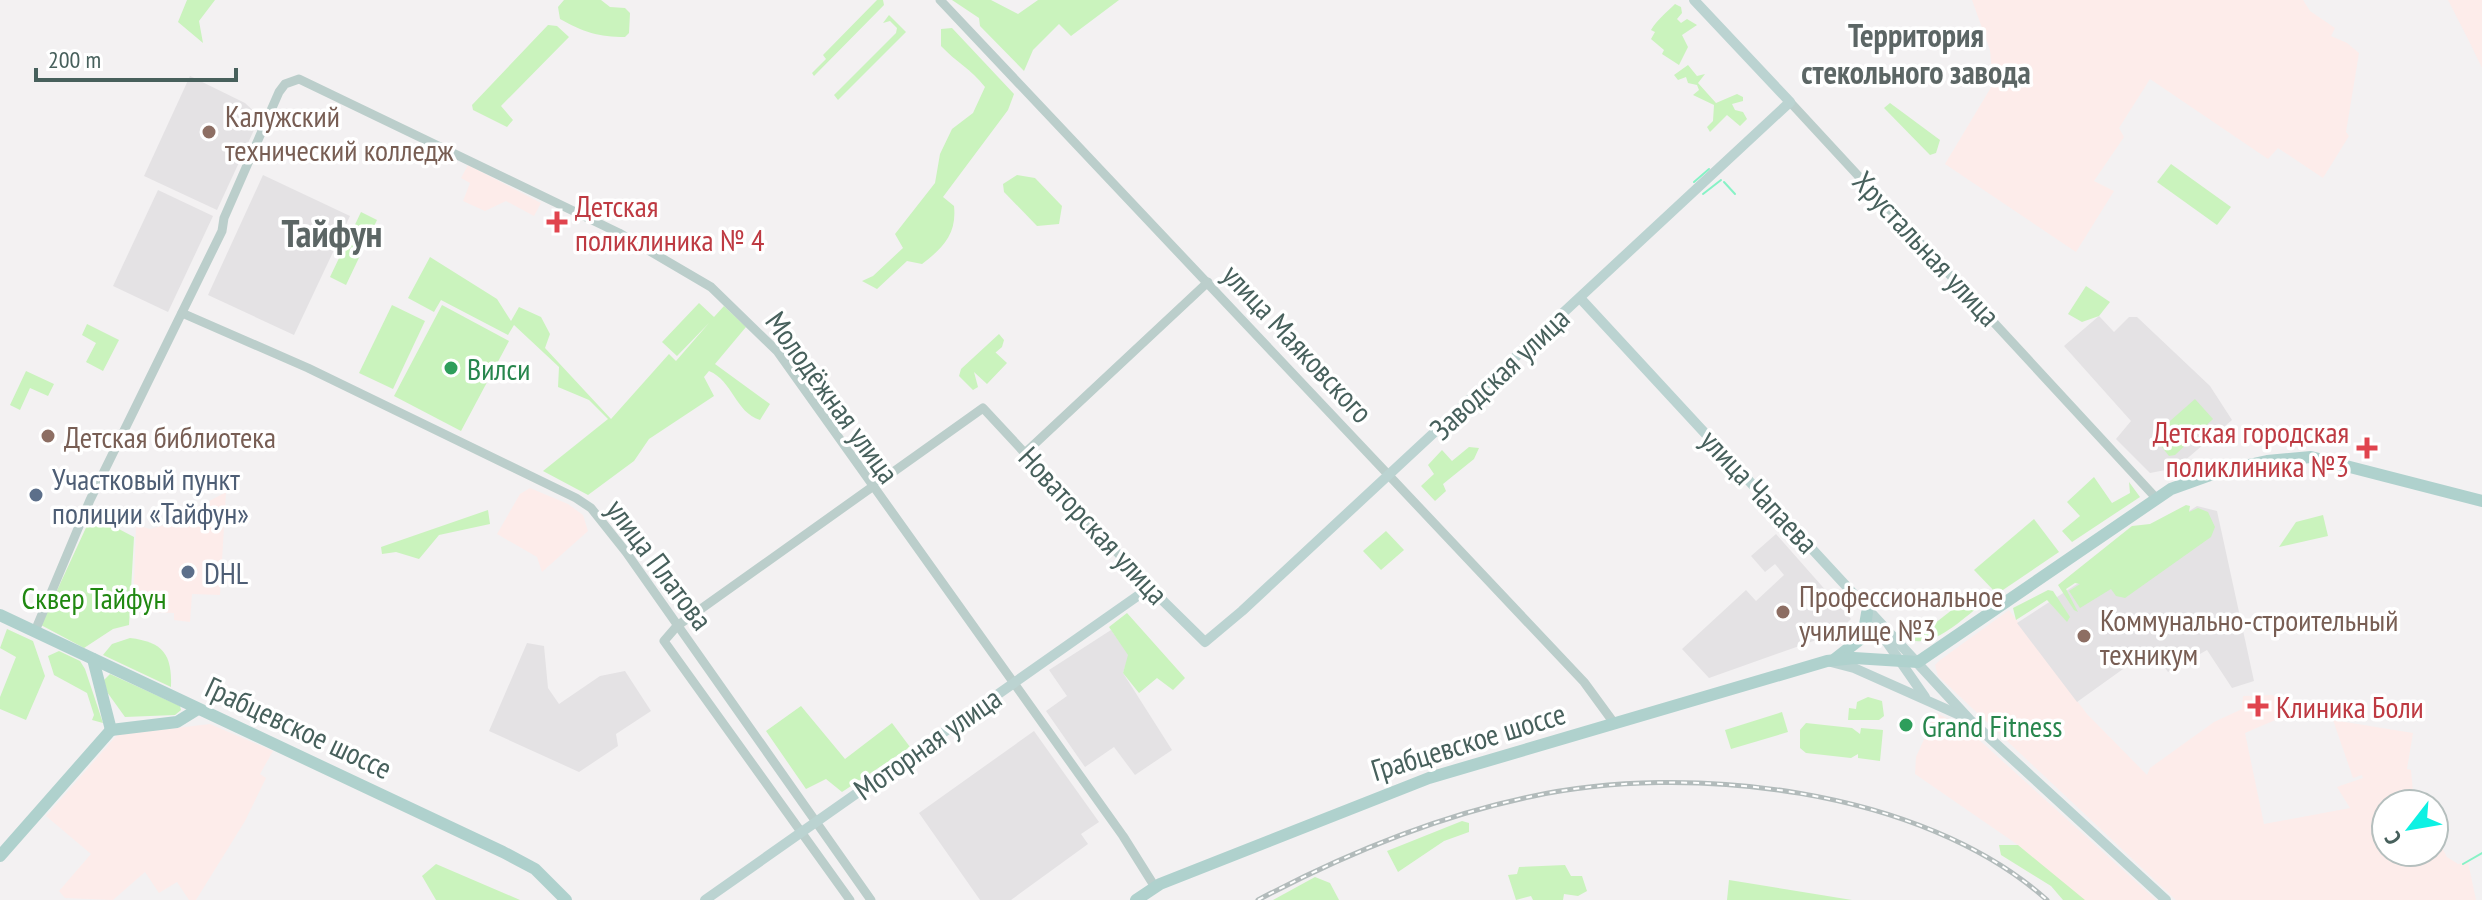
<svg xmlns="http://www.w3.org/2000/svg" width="2482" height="900" font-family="'PT Sans Narrow',sans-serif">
  <rect width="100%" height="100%" fill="#f3f1f2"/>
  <g fill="#fdecea">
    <polygon points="1972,0 2303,0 2310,11 2335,28 2331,36 2347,43 2359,53 2346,132 2349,136 2323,178 2278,148 2268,159 2150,79 2119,128 2124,137 2094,181 2114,191 2076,252 1945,164 1993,84 1990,50"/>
    <polygon points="2448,0 2482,0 2482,68 2469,41"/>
    <polygon points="468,165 541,203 534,216 506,201 485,211 463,201 470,183 461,178"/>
    <polygon points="530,488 568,504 583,515 588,531 542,572 537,557 497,534 520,494"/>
    <polygon points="226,492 220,595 192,594 190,622 174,620 174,613 133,611 136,525 150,529 165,525"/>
    <polygon points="2009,610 2087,714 2147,775 2150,768 2214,722 2242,709 2243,696 2272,695 2301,709 2245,733 2264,824 2350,808 2337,787 2363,778 2362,775 2353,778 2333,720 2413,733 2407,769 2411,770 2414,804 2386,804 2386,852 2434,852 2434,848 2441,846 2447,857 2458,864 2468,862 2476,900 2176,900 1938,676 1935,665 1940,660"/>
    <polygon points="1936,713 1965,727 2156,900 2082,900 2018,845 1915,774 1916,757"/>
    <polygon points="210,724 273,751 260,774 266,778 245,821 196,900 189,900 177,882 159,893 145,872 113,900 65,898 59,891 91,854 46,816 117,735"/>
  </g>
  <g fill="#e4e2e4">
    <polygon points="190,76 245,103 260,117 217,210 144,176"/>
    <polygon points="263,175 350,216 294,335 208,295"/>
    <polygon points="158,190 213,216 168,312 113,286"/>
    <polygon points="2099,316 2114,332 2129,317 2137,317 2210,386 2232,420 2176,468 2150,473 2116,439 2131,421 2064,346"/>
    <polygon points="2197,506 2217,511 2254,681 2232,688 2207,650 2168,672 2151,649 2077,702 2017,623"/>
    <polygon points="1776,534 1851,619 1836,633 1709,678 1682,649 1746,590 1756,601 1784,575 1775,564 1765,572 1751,556"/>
    <polygon points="1111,630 1129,655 1123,673 1172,750 1135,775 1114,747 1085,767 1046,711 1067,696 1049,670"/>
    <polygon points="527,643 544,646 548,688 559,704 600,676 625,671 651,711 616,734 618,746 579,772 489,731"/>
    <polygon points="1034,731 1099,822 1081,834 1088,844 1011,900 980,900 919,813"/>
  </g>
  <g fill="#caf3bd">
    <polygon points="187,0 215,0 199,21 203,43 178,22"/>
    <path d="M564 0H601L610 7 625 8 630 13 629 33 625 37C599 37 583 32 560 19L558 7Z"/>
    <polygon points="877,0 883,0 884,5 814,76 812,73 826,59 823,55"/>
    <polygon points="952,0 991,0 1018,14 1038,0 1119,0 1071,36 1059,24 1033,50 1024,71 980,26 979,18"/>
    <path d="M1675 4 1681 7 1682 13 1677 19 1681 23 1687 19 1697 25 1682 35 1688 47 1679 65 1662 54 1664 50 1651 39 1655 32 1651 30C1657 20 1667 12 1675 4Z"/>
    <polygon points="889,15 906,32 838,100 834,95 896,33 897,28 890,21 883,23"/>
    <polygon points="548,25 557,26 569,37 501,106 513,120 507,127 473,110 472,105"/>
    <path d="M952 28 1014 94 1008 110 943 197 954 206C957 234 943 248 922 264L907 261 877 289 862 281 873 276 903 248 895 234 935 183 940 154 952 129 973 113 985 87C971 69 956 62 941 46V29Z"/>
    <polygon points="1688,65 1697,76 1705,74 1698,83 1716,103 1737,94 1743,97 1743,101 1732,104 1735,110 1743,112 1747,119 1740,126 1727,115 1710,132 1707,127 1713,121 1714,105 1693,95 1699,90 1697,85 1688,83 1686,77 1678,80 1674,75"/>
    <polygon points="1890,103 1940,140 1936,153 1930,155 1884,108"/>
    <polygon points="2171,164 2231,207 2217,225 2157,182"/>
    <polygon points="1017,175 1035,178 1062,206 1059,224 1037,226 1004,192 1003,184"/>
    <polygon points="361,212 377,220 346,285 330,277"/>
    <path d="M430 257 497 299 511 321 519 307 541 317 550 334 545 348 611 419 669 354 676 361 709 323 677 356 662 342 699 303 714 317 724 306 746 327 715 364 770 404 760 420C735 412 733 381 709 371L704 377 714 396 649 439 634 461 588 495 543 471 608 419 589 400 558 387 559 367 514 325 508 335 441 300 434 312 408 298Z"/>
    <polygon points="2086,286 2110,302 2099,316 2082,322 2068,314"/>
    <polygon points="392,305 425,321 393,389 359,373"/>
    <polygon points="442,305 509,341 461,431 394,396"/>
    <polygon points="87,324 119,340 103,371 86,362 96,343 82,335"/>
    <polygon points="999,334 1004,340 1002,347 982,364 995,352 1007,363 987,384 974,372 978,387 973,390 959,376 961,369"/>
    <polygon points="26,371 54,384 48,396 30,388 20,410 10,405"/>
    <polygon points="2195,399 2213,419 2175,455 2169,456 2153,436"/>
    <polygon points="1469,447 1479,448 1474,459 1443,484 1446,491 1435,501 1421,486 1434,474 1428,465 1442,450 1452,461"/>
    <polygon points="2094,477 2112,503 2130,493 2129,482 2140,497 2072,542 2062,531 2080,516 2067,502"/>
    <polygon points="2186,505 2190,506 2189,512 2198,508 2208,512 2215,527 2211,537 2125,598 2116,596 2111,589 2080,608 2069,591 2080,584 2075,583 2066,589 2078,612 2074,610 2058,585 2132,526 2150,524"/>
    <polygon points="488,510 490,524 439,535 419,559 396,552 382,554 381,547"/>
    <polygon points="2323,515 2328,536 2279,547 2296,522"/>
    <polygon points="96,517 134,537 129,625 113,629 84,648 41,625 90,519"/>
    <polygon points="2034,519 2059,552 1997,594 1974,570"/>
    <polygon points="1386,531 1404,550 1381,570 1363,551"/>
    <polygon points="2048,590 2053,591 2070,617 2067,622 2047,600 2016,620 2013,608"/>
    <path d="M1976 591 1985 598 1984 603C1962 618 1934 650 1907 639L1920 635Z"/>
    <polygon points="1127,613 1185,678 1173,690 1157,678 1139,693 1123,673 1128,655 1109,627"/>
    <polygon points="7,629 33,641 45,676 26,720 0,709 0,697 16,657 0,648"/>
    <path d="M130 638C163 642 172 654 171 687L103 655 112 644Z"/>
    <polygon points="59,651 80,661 85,669 103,723 92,720 94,715 87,693 54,675 48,656"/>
    <polygon points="110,674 180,706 181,710 175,715 125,717 107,692 104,680"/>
    <polygon points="1868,697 1882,701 1884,716 1879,720 1848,720 1849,708 1856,709 1857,702"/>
    <polygon points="801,706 845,759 892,723 910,747 842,792 826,779 806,789 766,731"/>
    <polygon points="1782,712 1788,732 1731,749 1725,730"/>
    <polygon points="1806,723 1852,728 1860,734 1861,728 1883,730 1880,761 1858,758 1858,754 1851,758 1806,753 1800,748 1800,730"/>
    <polygon points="1462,821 1469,823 1469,832 1444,841 1398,872 1387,851"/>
    <polygon points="2018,845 2085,900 2063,900 2051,886 2001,855 1999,845"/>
    <polygon points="436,864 520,900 436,900 422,876"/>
    <polygon points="1565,865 1571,876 1582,876 1587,891 1578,896 1564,894 1563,900 1533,900 1531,896 1516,900 1508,875 1517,874 1519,867"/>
    <polygon points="1315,877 1330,883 1339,900 1273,900"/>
    <polygon points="1729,880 1852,900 1727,900"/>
  </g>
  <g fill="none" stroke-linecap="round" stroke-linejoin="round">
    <g stroke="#87f2c6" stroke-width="2">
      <polyline points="1694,182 1709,169"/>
      <polyline points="1724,182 1735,194"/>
      <polyline points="1703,194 1721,180"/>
      <polyline points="2463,864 2482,853"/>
    </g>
    <g stroke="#bbcecb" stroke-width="9">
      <polyline points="940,0 1584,682 1614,723"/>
      <polyline points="1790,102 2157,499"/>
      <polyline points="182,313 308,368 576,498 591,508 626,552 871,900"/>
      <polyline points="1026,452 1208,282"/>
      <polyline points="35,631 90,500 222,231 224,218 279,92 285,84 299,79 619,233 711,287 777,351 1123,836 1155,887"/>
      <polyline points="850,900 664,641 677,626 983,408 1152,590"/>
    </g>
    <g stroke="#bbd3d1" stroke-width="10">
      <polyline points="1580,298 1970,720 2166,900"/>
      <polyline points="1868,615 1925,697"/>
      <polyline points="1831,662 1854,668 1964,717"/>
      <polyline points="705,900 1139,595 1152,590 1205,642 1242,611 1790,102 1694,0"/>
    </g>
    <g stroke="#afd1cd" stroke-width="12">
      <polyline points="0,615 503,852 535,869 566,900"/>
      <polyline points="93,659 111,730"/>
      <polyline points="1835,659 1863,637 1867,613"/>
      <polyline points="111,730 177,722 198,709"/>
      <polyline points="0,856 111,730"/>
      <polyline points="1136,900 1160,884 1429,778 1827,661 1854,658 1918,662 2171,489 2221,471 2267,461 2311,457 2482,501"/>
    </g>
    <g stroke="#b2bbbb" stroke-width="5">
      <path id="rail" d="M1258 900C1343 855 1435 817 1529 797 1687 762 1922 788 2047 900"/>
    </g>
    <use href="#rail" stroke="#fff" stroke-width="2" stroke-dasharray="6" stroke-linecap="butt"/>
  </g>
  <g fill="#8d6e63" stroke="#fff" stroke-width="3">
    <circle cx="209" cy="132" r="8"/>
    <circle cx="48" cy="436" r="8"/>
    <circle cx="1783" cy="612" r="8"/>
    <circle cx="2084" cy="636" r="8"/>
  </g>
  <g fill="#e0444e" stroke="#fff" stroke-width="3">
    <path d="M553 210h8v8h8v8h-8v8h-8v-8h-8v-8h8z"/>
    <path d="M2363 436h8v8h8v8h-8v8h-8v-8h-8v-8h8z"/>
    <path d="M2254 694h8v8h8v8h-8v8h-8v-8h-8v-8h8z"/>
  </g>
  <g fill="#2e9e5b" stroke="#fff" stroke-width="3">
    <circle cx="451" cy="368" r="8"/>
    <circle cx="1906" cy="725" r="8"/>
  </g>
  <g fill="#5c6f8a" stroke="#fff" stroke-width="3">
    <circle cx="36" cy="495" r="8"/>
    <circle cx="188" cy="572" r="8"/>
  </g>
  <g text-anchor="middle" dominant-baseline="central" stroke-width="7" stroke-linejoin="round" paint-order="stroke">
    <g font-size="30" fill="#785e54" stroke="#fff" text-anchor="start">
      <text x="225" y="115">Калужский<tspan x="225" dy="34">технический колледж</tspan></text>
      <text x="64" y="436">Детская библиотека</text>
      <text x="1799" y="595">Профессиональное<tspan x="1799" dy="34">училище №3</tspan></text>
      <text x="2100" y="619">Коммунально-строительный<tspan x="2100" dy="34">техникум</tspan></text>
    </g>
    <g font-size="30" fill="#be3a42" stroke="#fff" text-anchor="start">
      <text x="575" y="205">Детская<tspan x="575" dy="34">поликлиника № 4</tspan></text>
      <text x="2349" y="431" text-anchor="end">Детская городская<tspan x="2349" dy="34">поликлиника №3</tspan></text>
      <text x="2276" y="706">Клиника Боли</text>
    </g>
    <g font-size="30" fill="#47605c" stroke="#fff">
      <text transform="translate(1927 248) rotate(47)">Хрустальная улица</text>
      <text transform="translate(1298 343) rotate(47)">улица Маяковского</text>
      <text transform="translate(1499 373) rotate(-43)">Заводская улица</text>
      <text transform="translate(833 397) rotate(54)">Молодёжная улица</text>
      <text transform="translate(1760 491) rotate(47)">улица Чапаева</text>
      <text transform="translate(1094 525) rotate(47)">Новаторская улица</text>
      <text transform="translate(660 564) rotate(53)">улица Платова</text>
      <text transform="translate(299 727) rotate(25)">Грабцевское шоссе</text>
      <text transform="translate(1468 741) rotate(-17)">Грабцевское шоссе</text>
      <text transform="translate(927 743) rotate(-35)">Моторная улица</text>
    </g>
    <g font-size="30" fill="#27864d" stroke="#fff" text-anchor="start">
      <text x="467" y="368">Вилси</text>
      <text x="1922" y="725">Grand Fitness</text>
    </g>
    <g font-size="30" fill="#4e5e75" stroke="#fff" text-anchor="start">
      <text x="52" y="478">Участковый пункт<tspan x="52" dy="34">полиции «Тайфун»</tspan></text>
      <text x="204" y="572">DHL</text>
    </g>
    <g font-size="30" fill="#208811" stroke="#fff">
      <text x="94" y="597">Сквер Тайфун</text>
    </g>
    <g font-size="32" font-weight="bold" fill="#5c6665" stroke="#fff">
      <text x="1916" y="35">Территория<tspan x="1916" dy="37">стекольного завода</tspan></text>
    </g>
    <g font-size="38" font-weight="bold" fill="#5c6665" stroke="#fff">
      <text x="332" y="232">Тайфун</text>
    </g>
  </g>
  <g transform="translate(2410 828) rotate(239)"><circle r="38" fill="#ffffff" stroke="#b5bfbe" stroke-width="2"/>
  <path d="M0-6L14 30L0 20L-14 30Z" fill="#0df1e3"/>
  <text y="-12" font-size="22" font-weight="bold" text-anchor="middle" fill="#47605c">С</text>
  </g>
  <path d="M36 68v12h200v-12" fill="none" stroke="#47605c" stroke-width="4"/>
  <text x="48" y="68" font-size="24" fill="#47605c" stroke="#ffffff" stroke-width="6" paint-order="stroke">200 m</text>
</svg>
